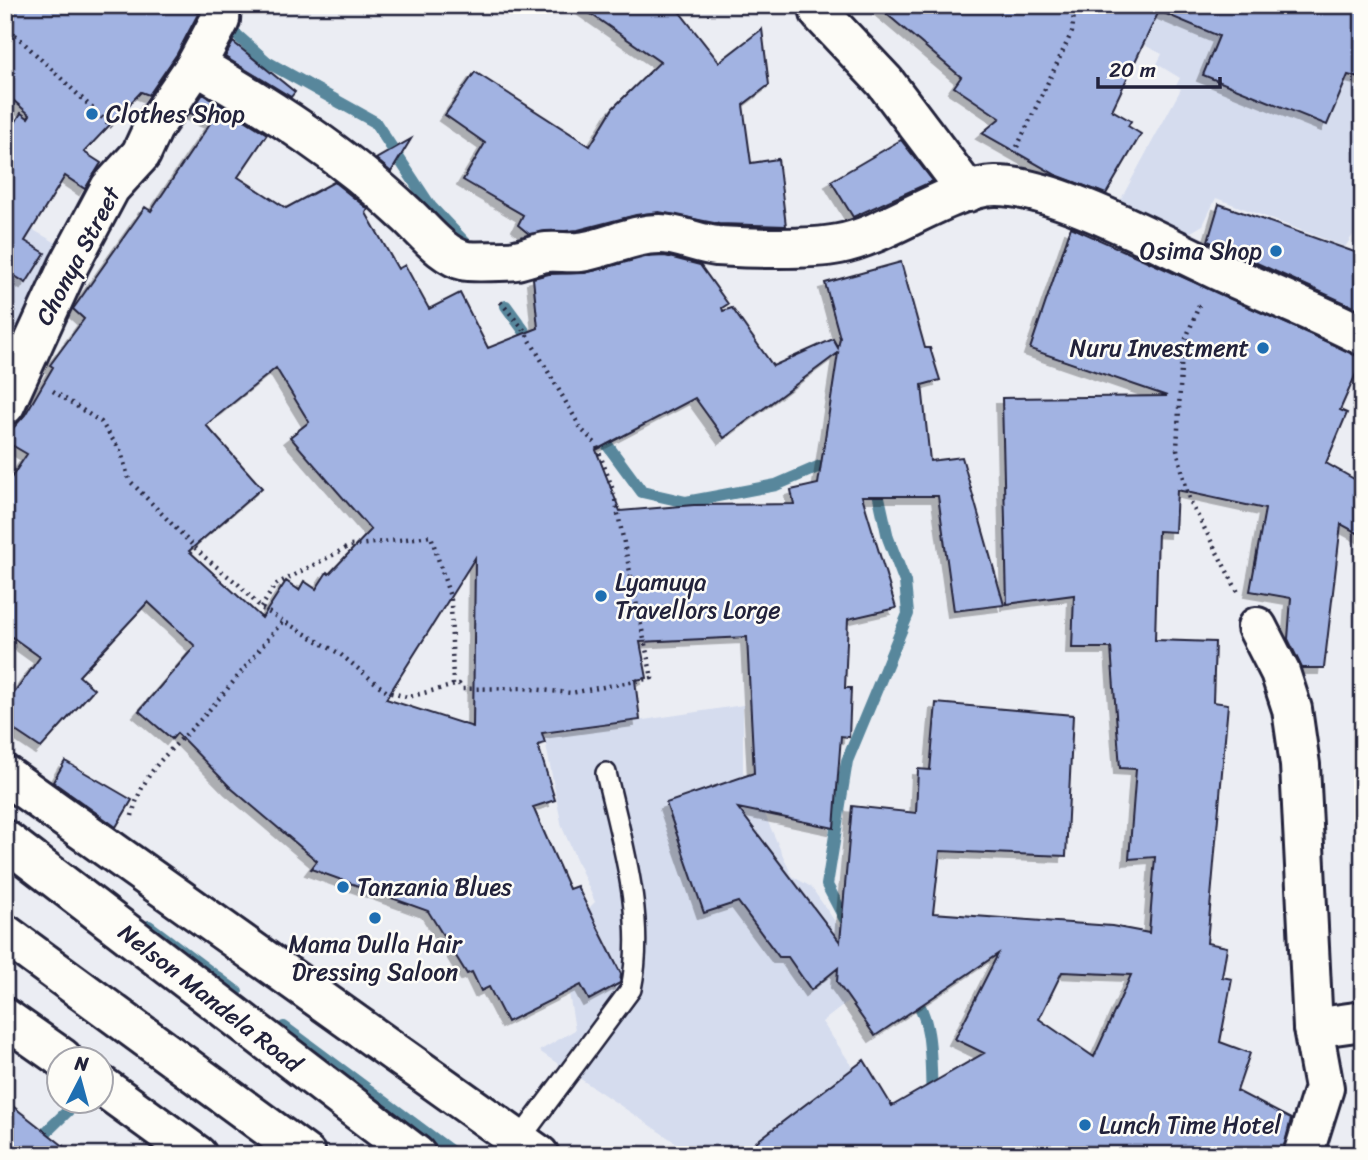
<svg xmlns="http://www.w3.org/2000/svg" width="1368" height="1160" font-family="Sriracha,sans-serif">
  <defs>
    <filter id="shadow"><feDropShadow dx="-6" dy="6" stdDeviation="0" flood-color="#0004"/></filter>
  </defs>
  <rect width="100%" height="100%" fill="#ebedf3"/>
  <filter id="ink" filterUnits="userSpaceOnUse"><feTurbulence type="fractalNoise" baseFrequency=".0143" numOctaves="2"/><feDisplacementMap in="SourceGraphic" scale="14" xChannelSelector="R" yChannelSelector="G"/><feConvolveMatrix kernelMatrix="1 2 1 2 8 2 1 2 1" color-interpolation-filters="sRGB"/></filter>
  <g filter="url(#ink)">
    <g fill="#d5dcee">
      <polygon points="1135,5 1355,81 1353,86 1363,90 1363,220 1345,247 1216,198 1203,225 1181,238 1115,210 1181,89 1176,86 1180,78 1157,64 1162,54 1092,19"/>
      <polygon points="5,214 74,253 5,405"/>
      <polygon points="743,705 743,772 756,785 768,822 792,876 811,887 852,946 866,988 822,1022 886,1115 834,1155 694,1155 539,1051 575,1030 567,981 553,944 595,902 562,827 544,735"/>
    </g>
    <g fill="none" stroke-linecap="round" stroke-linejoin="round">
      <g stroke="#59879c" stroke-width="12">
        <polyline points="223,23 267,62 375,122 431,207 471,249"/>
        <polyline points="506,306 535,346"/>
        <polyline points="597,431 642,492 686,502 776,485 820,466 835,470"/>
        <polyline points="149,926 237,992"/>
        <polyline points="850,929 827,885 847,761 908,614 905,582 888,538 877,488 871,485"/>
        <path d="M913 995C934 1022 930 1066 932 1099"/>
        <polyline points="284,1027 456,1155"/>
        <polyline points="35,1143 79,1100"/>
      </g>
    </g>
    <g fill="#a2b3e2" stroke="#22223b" stroke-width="2" fill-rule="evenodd" filter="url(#shadow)">
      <polygon points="5,5 187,5 198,14 177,54 149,95 141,92 84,152 101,163 85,189 65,176 25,241 45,253 26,283 7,271 5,274 5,150 11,142 6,138 21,113 28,118 30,115 5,93"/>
      <polygon points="578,5 674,5 719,62 762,29 769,85 743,105 751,163 778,159 786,226 719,224 659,212 636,215 578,230 529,234 518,225 523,215 463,180 485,143 445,115 475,72 590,146 613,108 660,62"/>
      <polygon points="876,5 1363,5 1363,79 1348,75 1327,125 1203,75 1219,36 1159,11 1112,110 1131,121 1128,126 1141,134 1106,194 1056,175 982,133 1000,118 954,87 961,77"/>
      <polygon points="233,42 295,92 291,97 225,57"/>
      <path d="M203 94 267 134 238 177 286 208 334 182 368 209 366 213 398 269 405 265 429 309 460 293 488 348 538 328 533 278 549 274 585 273 645 257 665 256 700 265 728 304 722 308 723 311 732 308 773 366 833 339 838 348 840 338 825 283 901 262 925 348H930L940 380 922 385 930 461 962 457 1004 605 954 611 938 496H862L896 608 848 619 845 688H851L849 737 841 736 834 828 738 808 840 942 852 806 916 813 918 769 930 770 936 703 1073 715 1066 856 940 851 933 913 1112 926 1149 933 1155 857 1129 859 1136 769 1120 768 1111 648H1072L1074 595 1007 604 1002 398 1167 396 1030 349 1071 227 1363 358 1340 410 1347 413 1326 463 1363 484V536L1341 524 1324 668H1302L1288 639 1291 598 1250 591 1265 509 1177 490 1175 532 1158 531 1155 640 1215 642 1213 702 1228 704 1207 943 1227 947 1222 977 1232 979 1220 1042 1250 1053 1237 1091 1291 1119 1282 1155H995L988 1148 976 1155H739L864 1060 892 1106 984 1053 955 1039 998 954 875 1036 837 982 838 968 811 990 788 957H779L738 902 704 913 666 803 754 773 747 637 640 642 647 678 635 680 640 720 542 733 545 743 538 745 555 800 533 807 569 889 577 886 621 974 620 983 589 1000 581 985 507 1022 489 987 481 991 472 972 467 974 428 911 311 869 317 861 231 788 177 733 172 739 139 711 195 646 148 602 79 676 94 689 41 748 5 724V706L40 657 5 632V487L27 454 5 441V437L25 415 53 367 50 365 84 319 73 309 145 207 151 211 211 122 190 113ZM838 353 818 484 791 490 794 504 694 505 620 511 596 450 695 398 724 438ZM276 368 309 422 290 437 371 530 329 574 327 572 316 589 304 581 299 590 286 581 262 618 189 551 262 488 206 425ZM475 558 473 727 386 699ZM1062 972 1131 975 1094 1057 1039 1019Z"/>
      <polygon points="411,139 391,172 376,159"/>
      <polygon points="901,140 933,181 853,217 831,181"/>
      <polygon points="1219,204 1363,255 1363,311 1208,241"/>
      <polygon points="65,761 132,800 116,827 53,782"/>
      <polygon points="5,1100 75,1155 5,1155"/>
    </g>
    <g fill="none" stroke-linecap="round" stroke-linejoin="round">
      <g stroke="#22223b" stroke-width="24">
        <path id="service" d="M519 1140 631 989C646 918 622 842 606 773"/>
      </g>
      <g stroke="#22223b" stroke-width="44">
        <g id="minor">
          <polyline points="820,13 885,82 968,192"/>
          <path d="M196 65C270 108 344 155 406 214 423 229 442 256 466 261 469 262 512 261 516 260 527 258 537 253 547 252 560 251 574 254 586 251 612 246 633 234 660 234 679 234 698 244 717 246 748 248 809 250 839 244 888 235 950 187 995 186 1053 185 1157 242 1211 267 1261 291 1313 310 1363 336"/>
          <polyline points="5,405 69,265 110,188 141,154 153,128 196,65 220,20 221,5"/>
          <polyline points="1257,627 1280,672 1292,709 1300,765 1313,1028 1324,1088 1303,1155"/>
          <polyline points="5,775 539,1155"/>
          <polyline points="5,1018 62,1058"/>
          <polyline points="1313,1028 1363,1021"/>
          <polyline points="102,1086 197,1155"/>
        </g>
      </g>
      <g stroke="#22223b" stroke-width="44">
        <g id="primary">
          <polyline points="5,840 416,1155"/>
          <polyline points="5,934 306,1155"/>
        </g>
      </g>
      <g stroke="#22223b" stroke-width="4.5" stroke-dasharray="2 5" stroke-linecap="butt">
        <polyline points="5,25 112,127"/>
        <polyline points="1017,147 1072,32 1075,5"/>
        <polyline points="1199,305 1182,349 1177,449 1189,499 1239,594"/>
        <polyline points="53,391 101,422 121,452 129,480 202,555 239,585 261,608 340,654 387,692 408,697 459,684 462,689 522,688 571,693 652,678 613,490 596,444 582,430 524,330 499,300"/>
        <polyline points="261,608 275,585 350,546 431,536 451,600 453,687"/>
        <path d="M132 816C144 764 179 746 210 709 235 681 258 651 282 622"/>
      </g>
      <use href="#service" stroke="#fdfcf7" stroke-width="19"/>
      <use href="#minor" stroke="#fdfcf7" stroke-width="38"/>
      <use href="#primary" stroke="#fdfcf7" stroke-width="38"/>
    </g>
  </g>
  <g fill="#1f6fb2" stroke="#fdfcf7" stroke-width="2.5">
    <circle cx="92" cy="114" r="7"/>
    <circle cx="1276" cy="251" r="7"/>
    <circle cx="1263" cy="348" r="7"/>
    <circle cx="601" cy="596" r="7"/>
    <circle cx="343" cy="887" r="7"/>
    <circle cx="375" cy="918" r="7"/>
    <circle cx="1085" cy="1125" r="7"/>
  </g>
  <g text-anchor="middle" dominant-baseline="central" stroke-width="5" stroke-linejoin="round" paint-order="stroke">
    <g font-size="24" fill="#22223b" stroke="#fdfcf7" text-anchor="start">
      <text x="106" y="114">Clothes Shop</text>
      <text x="1262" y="251" text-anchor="end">Osima Shop</text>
      <text x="1249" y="348" text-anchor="end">Nuru Investment</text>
      <text x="615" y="582">Lyamuya<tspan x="615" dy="28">Travellors Lorge</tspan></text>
      <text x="357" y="887">Tanzania Blues</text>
      <text x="375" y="944" text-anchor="middle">Mama Dulla Hair<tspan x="375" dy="28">Dressing Saloon</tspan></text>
      <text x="1099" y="1125">Lunch Time Hotel</text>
    </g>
    <g font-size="24" fill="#22223b" stroke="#fdfcf7">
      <text transform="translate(78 256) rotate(-62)">Chonya Street</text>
      <text transform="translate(210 998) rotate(38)">Nelson Mandela Road</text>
    </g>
  </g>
  <rect width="1368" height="1160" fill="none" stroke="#fdfcf7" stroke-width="28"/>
  <rect x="14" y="14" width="1340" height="1132" fill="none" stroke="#22223b" stroke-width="2.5" filter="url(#ink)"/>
  <g transform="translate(80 1080) rotate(6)"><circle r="33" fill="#fdfcf7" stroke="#a5a5ac" stroke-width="2"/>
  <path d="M0-5L12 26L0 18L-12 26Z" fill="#1f6fb2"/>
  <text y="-10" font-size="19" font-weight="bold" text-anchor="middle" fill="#22223b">N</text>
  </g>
  <path d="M1098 77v10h122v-10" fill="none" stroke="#22223b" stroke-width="3.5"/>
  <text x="1109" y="77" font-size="21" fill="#22223b" stroke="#fdfcf7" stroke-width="5" paint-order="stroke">20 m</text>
</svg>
